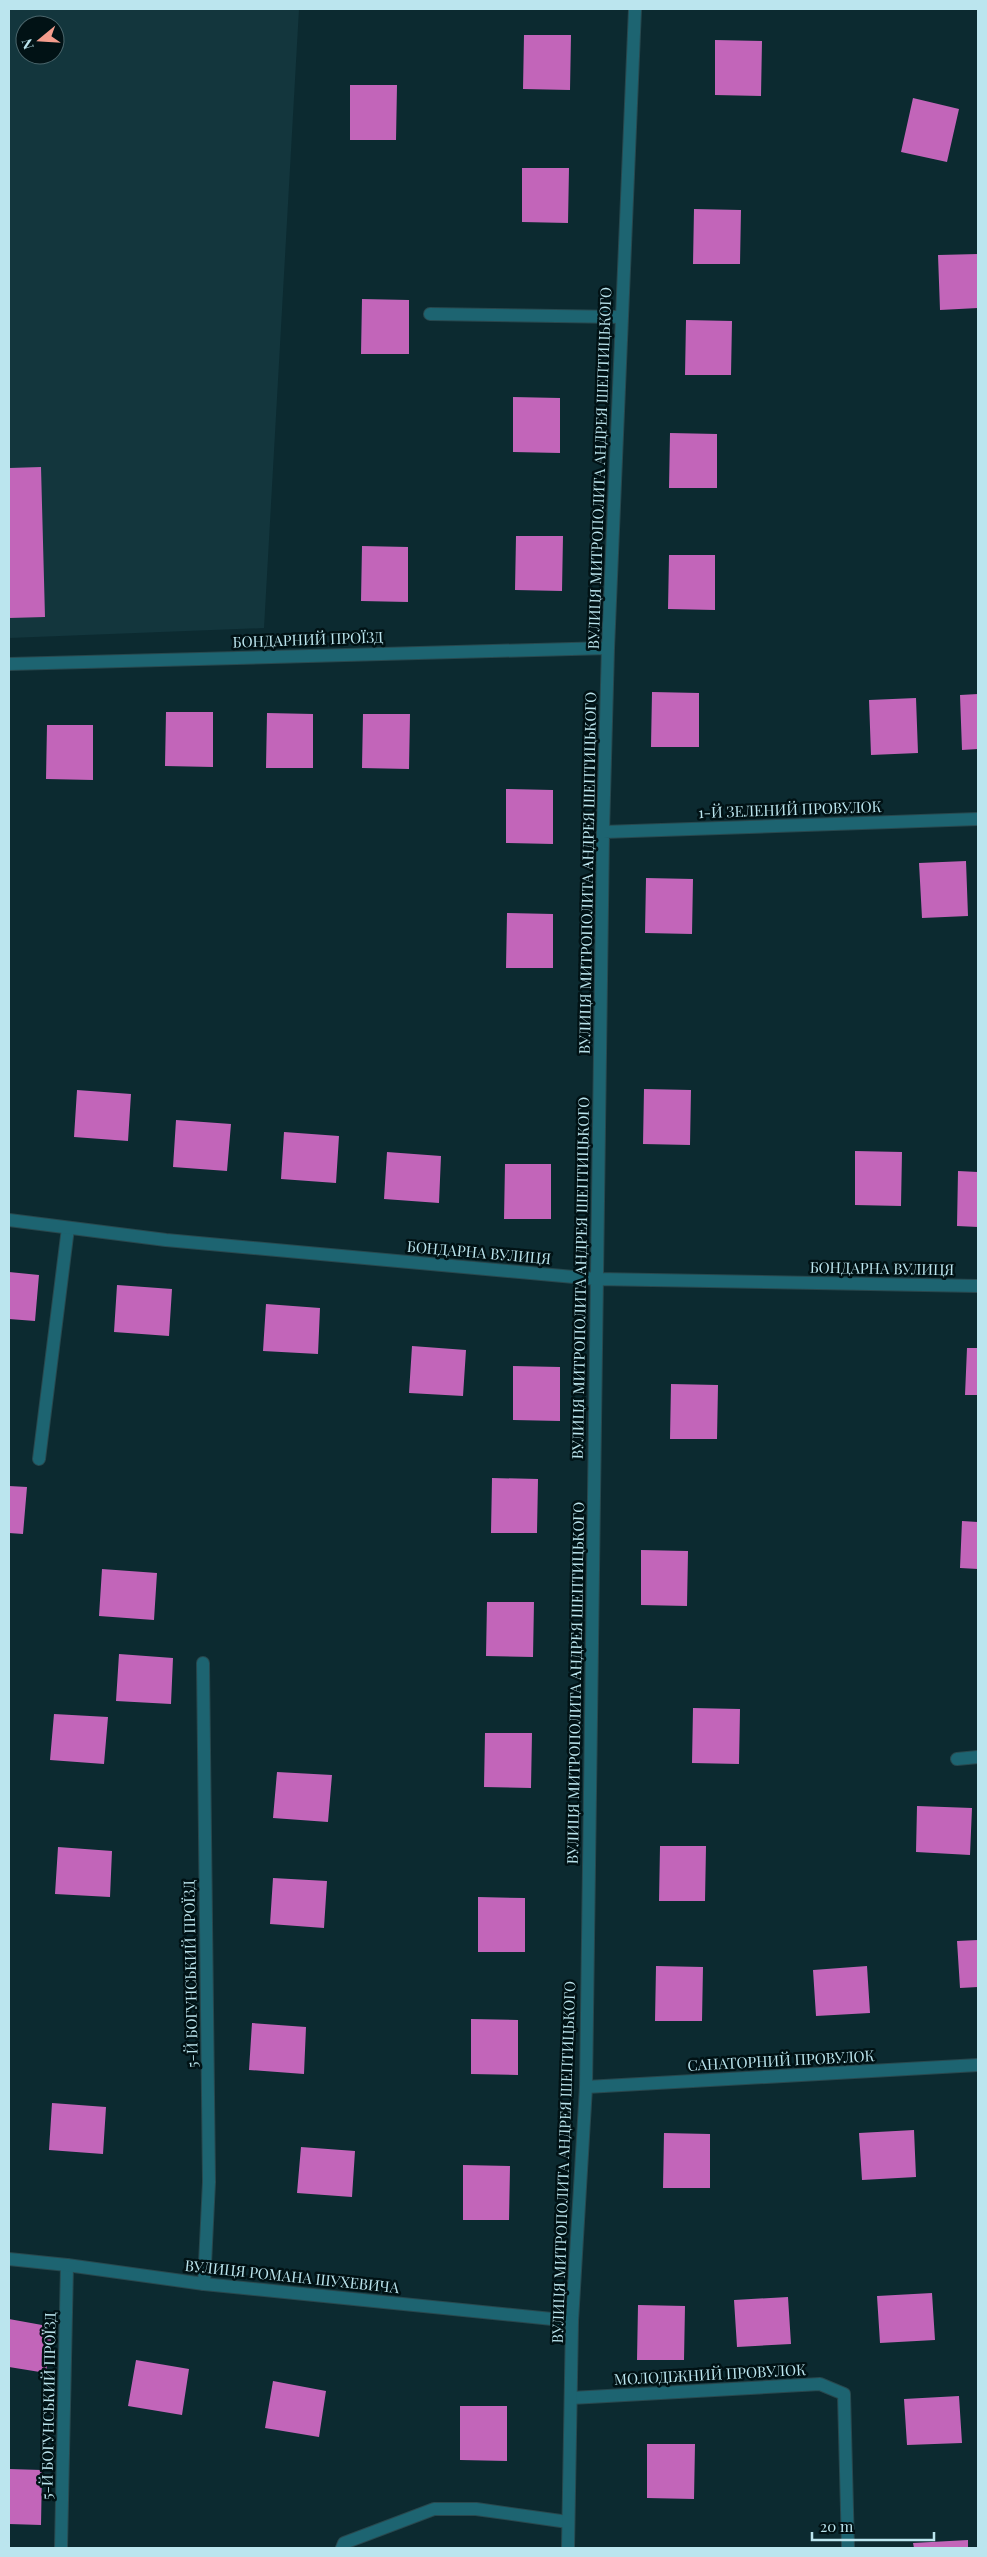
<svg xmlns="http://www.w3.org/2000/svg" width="987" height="2557" viewBox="0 0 987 2557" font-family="'Playfair Display',serif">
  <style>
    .built { fill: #13363d; fill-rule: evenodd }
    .building { fill: #c265b9 }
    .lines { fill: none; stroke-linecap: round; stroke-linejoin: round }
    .service-casing { stroke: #28484e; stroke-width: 14 }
    .minor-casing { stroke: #28484e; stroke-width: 14 }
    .tertiary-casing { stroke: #28484e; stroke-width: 14 }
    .service { stroke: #1d6471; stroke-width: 12 }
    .minor { stroke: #1d6471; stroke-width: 12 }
    .tertiary { stroke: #1d6471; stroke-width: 12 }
    .labels { text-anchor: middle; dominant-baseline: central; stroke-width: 5; stroke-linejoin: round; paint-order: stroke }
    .street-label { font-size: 15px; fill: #bbe5ee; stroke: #011215 }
  </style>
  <rect width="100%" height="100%" fill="#0c2a30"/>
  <path class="built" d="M9,9H299L264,628L9,638ZM25,25H55V55H25Z"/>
  <path class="building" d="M524,35H571L570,90L523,89Z
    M715,40L762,41L761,96L715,95Z
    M350,85H397L396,140H350Z
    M913,98L959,109L947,162L901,152Z
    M522,168H569L568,223L522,222Z
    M694,209L741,210L740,264H693Z
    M978,254V308L940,310L938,255Z
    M362,299L409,300V354H361Z
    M686,320L732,321L731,375H685Z
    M513,397L560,398V453L513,452Z
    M670,433L717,434V488H669Z
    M41,467L45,617L9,618V468Z
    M516,536H563L562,591L515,590Z
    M362,546L408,547V602L361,601Z
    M669,555H715V610L668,609Z
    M652,692L699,693V747H651Z
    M978,694V749L962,750L960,695Z
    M916,698L918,753L871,755L869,700Z
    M166,712H213V767L165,766Z
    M267,713L313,714V768H266Z
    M363,714H410L409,769L362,768Z
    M47,725H93V780L46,779Z
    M506,789L553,790V844L506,843Z
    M966,861L968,916L922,918L919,863Z
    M646,878L693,879L692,934L645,933Z
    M507,913L553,914V968H506Z
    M644,1089L691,1090L690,1145L643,1144Z
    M77,1090L131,1094L128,1141L74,1137Z
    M176,1120L231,1124L227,1171L173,1167Z
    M284,1132L339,1136L336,1183L281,1179Z
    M855,1151L902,1152L901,1206L855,1205Z
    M387,1152L441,1156L439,1203L384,1199Z
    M505,1164H551V1219H504Z
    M958,1171L978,1172V1227L957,1226Z
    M9,1272L39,1275L35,1321L9,1319Z
    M117,1285L172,1289L169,1336L114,1332Z
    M266,1304L320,1308L318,1354L263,1351Z
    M412,1346L466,1350L463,1396L409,1393Z
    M967,1348H978V1395H965Z
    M513,1366L560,1367V1421L513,1420Z
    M671,1384L718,1385L717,1439H670Z
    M492,1478L538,1479L537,1533H491Z
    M9,1486L27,1487L23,1534L9,1533Z
    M962,1521L978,1522V1569L960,1568Z
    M641,1550L688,1551L687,1606L641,1605Z
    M102,1569L157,1573L154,1620L99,1616Z
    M487,1602H534L533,1657L486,1656Z
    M119,1654L173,1658L171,1704L116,1701Z
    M693,1708L740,1709L739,1764L692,1763Z
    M54,1714L108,1717L104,1764L50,1760Z
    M485,1733H532L531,1788L484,1787Z
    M277,1772L332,1775L328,1822L273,1818Z
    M917,1806L972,1808L970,1855L916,1852Z
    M660,1846H706L705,1901H659Z
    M58,1847L112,1851L110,1897L55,1894Z
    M273,1878L327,1881L324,1928L270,1924Z
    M478,1897L525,1898V1952H478Z
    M978,1940V1987L960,1988L957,1941Z
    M656,1966L703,1967L702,2021H655Z
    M867,1966L870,2013L816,2016L813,1970Z
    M471,2019L518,2020V2075L471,2074Z
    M252,2023L306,2027L304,2074L249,2070Z
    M52,2103L106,2107L103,2154L49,2150Z
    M914,2130L916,2177L862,2180L859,2133Z
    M664,2133L710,2134V2188H663Z
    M301,2147L355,2151L352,2197L297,2193Z
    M463,2165L510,2166L509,2220H463Z
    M932,2293L935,2340L880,2343L877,2296Z
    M788,2297L791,2344L737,2347L734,2300Z
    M638,2305L685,2306L684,2360H637Z
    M9,2319L53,2327L46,2373L9,2367Z
    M136,2360L189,2369L182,2415L128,2406Z
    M273,2381L326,2391L319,2437L265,2428Z
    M959,2396L962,2443L907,2445L904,2399Z
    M460,2406H507V2461L460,2460Z
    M647,2444H695L694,2499L647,2498Z
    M9,2469L42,2470L41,2525L9,2524Z
    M968,2540V2548H914L913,2543Z"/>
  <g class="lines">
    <defs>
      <path id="service" d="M430,314L621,317
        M39,1459L68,1228
        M957,1759L978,1757
        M342,2548L344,2543L434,2509H476L568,2522"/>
      <path id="minor" d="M9,664L608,648
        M603,832L978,819
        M9,1220L166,1240L596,1279L978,1286
        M203,1663L209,2182L204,2284
        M586,2087L978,2065
        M572,2321L586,2087L603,832L608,648L635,9
        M571,2398L820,2384L844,2394L848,2548
        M61,2548L67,2265"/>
      <path id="tertiary" d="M9,2259L67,2265L204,2284L572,2321L568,2548"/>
    </defs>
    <use href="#service" class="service-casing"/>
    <use href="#minor" class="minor-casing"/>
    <use href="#tertiary" class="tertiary-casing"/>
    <use href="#service" class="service"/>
    <use href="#minor" class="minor"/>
    <use href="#tertiary" class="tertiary"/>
  </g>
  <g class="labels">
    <g class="street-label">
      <text transform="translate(599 468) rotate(-88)">ВУЛИЦЯ МИТРОПОЛИТА АНДРЕЯ ШЕПТИЦЬКОГО</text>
      <text transform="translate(308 639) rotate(-2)">БОНДАРНИЙ ПРОЇЗД</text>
      <text transform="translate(790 809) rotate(-2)">1-Й ЗЕЛЕНИЙ ПРОВУЛОК</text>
      <text transform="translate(587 873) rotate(-89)">ВУЛИЦЯ МИТРОПОЛИТА АНДРЕЯ ШЕПТИЦЬКОГО</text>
      <text transform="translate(479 1252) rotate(5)">БОНДАРНА ВУЛИЦЯ</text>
      <text transform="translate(882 1268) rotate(1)">БОНДАРНА ВУЛИЦЯ</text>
      <text transform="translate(580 1278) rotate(-89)">ВУЛИЦЯ МИТРОПОЛИТА АНДРЕЯ ШЕПТИЦЬКОГО</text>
      <text transform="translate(575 1683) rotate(-89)">ВУЛИЦЯ МИТРОПОЛИТА АНДРЕЯ ШЕПТИЦЬКОГО</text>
      <text transform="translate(190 1974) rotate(-91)">5-Й БОГУНСЬКИЙ ПРОЇЗД</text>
      <text transform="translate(781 2060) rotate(-3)">САНАТОРНИЙ ПРОВУЛОК</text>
      <text transform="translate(563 2162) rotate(-88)">ВУЛИЦЯ МИТРОПОЛИТА АНДРЕЯ ШЕПТИЦЬКОГО</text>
      <text transform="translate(292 2276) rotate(6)">ВУЛИЦЯ РОМАНА ШУХЕВИЧА</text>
      <text transform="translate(710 2374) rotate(-3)">МОЛОДІЖНИЙ ПРОВУЛОК</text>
      <text transform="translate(48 2406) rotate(-89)">5-Й БОГУНСЬКИЙ ПРОЇЗД</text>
    </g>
  </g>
  <rect width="987" height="2557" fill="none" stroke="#bbe5ee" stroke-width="20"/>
  <g transform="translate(40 40) rotate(252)"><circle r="24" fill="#011215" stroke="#4b666c"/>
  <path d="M0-4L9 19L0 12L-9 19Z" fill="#f49d8d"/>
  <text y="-8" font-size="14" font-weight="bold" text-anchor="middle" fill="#bbe5ee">N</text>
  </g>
  <path d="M812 2532v8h122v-8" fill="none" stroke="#bbe5ee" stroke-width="2.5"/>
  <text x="820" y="2532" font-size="15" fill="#bbe5ee" stroke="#011215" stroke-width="4" paint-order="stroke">20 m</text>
</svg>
